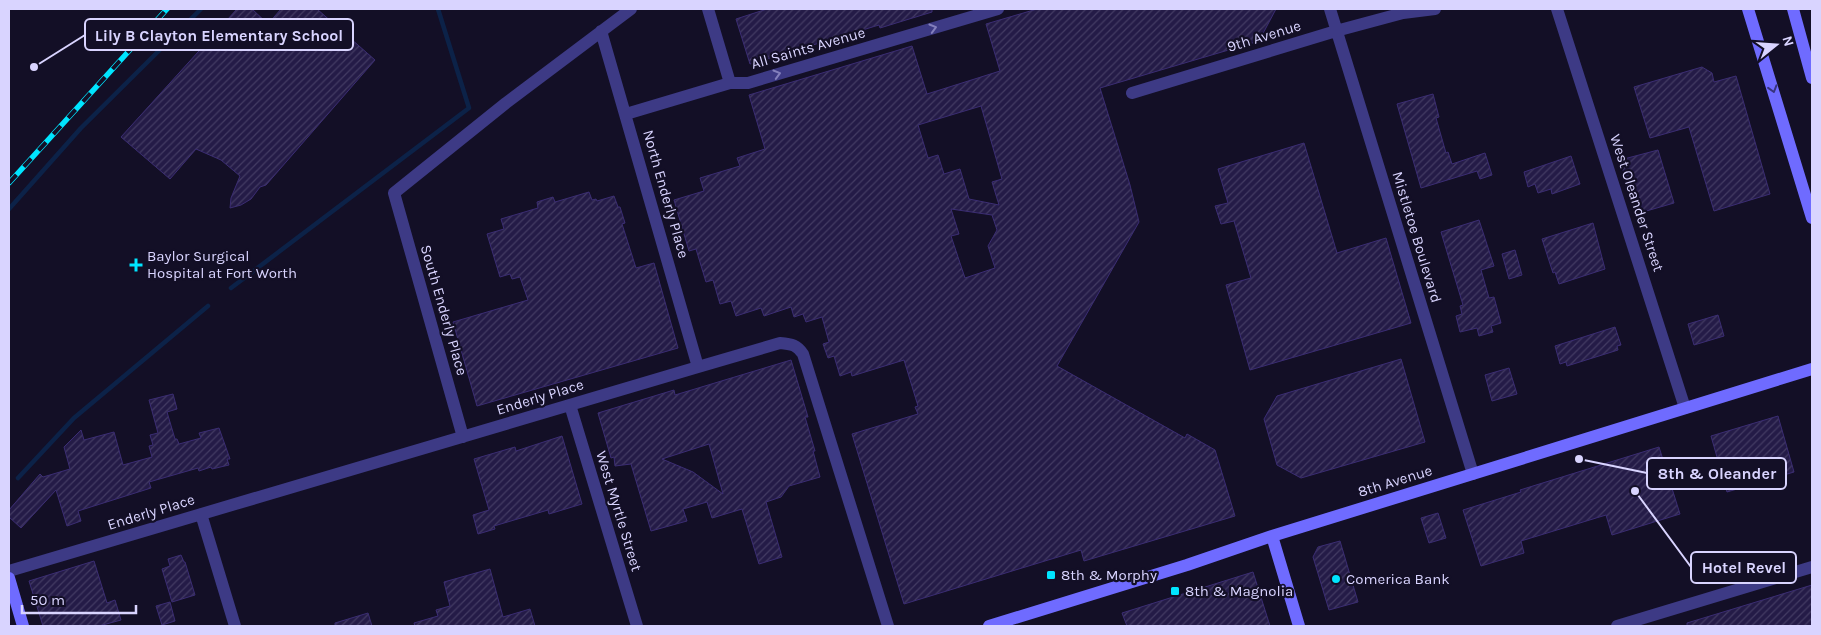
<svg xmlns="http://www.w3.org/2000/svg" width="1821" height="635" viewBox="0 0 1821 635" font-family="Karla,sans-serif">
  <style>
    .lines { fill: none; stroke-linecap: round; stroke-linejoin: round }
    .stream { stroke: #0c2248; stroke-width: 4.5 }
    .building { fill: url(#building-hatch); stroke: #3b2d73; fill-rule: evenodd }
    .street { stroke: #3d3a85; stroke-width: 12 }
    .secondary { stroke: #6f6bff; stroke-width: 12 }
    .rail-casing { stroke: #00e5ff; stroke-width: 5.5 }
    .rail { stroke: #130f26; stroke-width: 4; stroke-dasharray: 11; stroke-linecap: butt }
    .oneway { stroke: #837fbc }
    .oneway2 { stroke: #38347d }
    .poi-dot { fill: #00e5ff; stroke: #130f26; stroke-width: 2 }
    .labels { text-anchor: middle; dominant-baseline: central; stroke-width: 4.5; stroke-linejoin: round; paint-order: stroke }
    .street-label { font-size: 15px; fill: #d9d4ff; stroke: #130f26 }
    .poi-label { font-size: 15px; fill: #d9d4ff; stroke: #130f26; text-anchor: start }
    .leader { fill: none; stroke: #d9d4ff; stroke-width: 2 }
    .callout-dot { fill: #d9d4ff; stroke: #130f26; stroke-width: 2 }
    .callout { fill: #130f26; stroke: #d9d4ff; stroke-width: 2 }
    .callout-label { font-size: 16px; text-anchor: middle; font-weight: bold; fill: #d9d4ff }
  </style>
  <defs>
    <pattern id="building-hatch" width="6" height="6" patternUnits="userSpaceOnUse" patternTransform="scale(1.25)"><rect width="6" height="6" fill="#241b47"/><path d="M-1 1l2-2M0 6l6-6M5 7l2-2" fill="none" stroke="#433b63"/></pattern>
  </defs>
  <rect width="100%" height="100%" fill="#130f26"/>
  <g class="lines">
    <path class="stream" d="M9,209L81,128L201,9
      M231,288L469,108L438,9
      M18,478L74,418L208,306"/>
  </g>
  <path class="building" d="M237,9H252L268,24L281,9H317L375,60L266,185L260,187L251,199L241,205L230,208L231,198L240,176L221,160L196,149L170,179L121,137Z
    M767,9H932V12L880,28L879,25L750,64L736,19Z
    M1037,9H1276L1259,41L1100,88L1130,185L1139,222L1057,366L1185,438L1187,434L1215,450L1235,516L1084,561L1081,550L904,604L852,434L918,414L915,407L918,406L904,360L852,376L851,372L840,376L834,356L828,358L823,344L829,342L822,317L806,322L803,314L794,317L791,307L764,316L761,308L736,316L731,301L720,304L713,280L706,282L696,249L689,251L674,200L704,191L700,178L740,166L737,158L765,149L749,95L912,46L927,94L1000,71L986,24ZM981,106L1002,179L992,182L999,205L969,199L960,169L944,174L938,155L928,158L918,125ZM951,209L992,215L997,230L988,246L995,268L965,278L951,236L959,234Z
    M1702,67L1712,73L1714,82L1736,76L1770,194L1714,211L1689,127L1650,138L1634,87Z
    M1433,94L1439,117L1436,118L1446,153L1448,152L1452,164L1485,153L1492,175L1480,179L1477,171L1421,188L1397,104Z
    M1304,143L1337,253L1386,238L1411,323L1250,370L1226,285L1251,278L1234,221L1221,224L1215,206L1228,203L1218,169Z
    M1658,150L1674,203L1636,214L1620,160Z
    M1571,156L1580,184L1552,194L1551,189L1538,193L1535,184L1528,187L1524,172Z
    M589,192L592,200L596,199L597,201L614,196L618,207H620L625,223L622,224L636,268L654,263L678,348L477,406L453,322L528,300L520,277L512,279L510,274L500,277L487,234L504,229L501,219L538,208L537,202L553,197L555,202Z
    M1479,220L1494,266L1481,270L1489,298L1494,297L1501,323L1491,326L1493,332L1479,336L1477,328L1460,332L1456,316L1462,314L1460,306L1463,305L1441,232Z
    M1593,223L1605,269L1559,284L1555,272L1553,273L1542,239Z
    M1515,250L1522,275L1509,279L1502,254Z
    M1718,315L1724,336L1694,345L1688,324Z
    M1615,327L1621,345L1617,346L1618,350L1567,366L1566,362L1560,364L1555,346Z
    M1401,359L1425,442L1301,478L1277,465L1264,419L1277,396Z
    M791,360L808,417H805L815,451H813L820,477L789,486L781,497L766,502L782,557L759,564L742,509L712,518L707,502L683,509L687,521L651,531L631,464L615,466L614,457L611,458L598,413L674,390L675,395ZM709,444L723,494L693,472L662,459Z
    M1509,368L1517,394L1492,401L1485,375Z
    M173,394L177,409L167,412L175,439H177L179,444L201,438L199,433L219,428L230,459H227L229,465L212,469L211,467L199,471L198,468L149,482L151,488L78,511L81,521L67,526L56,490L21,528L9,517V510L40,474L43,477L70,469L64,447L81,430L84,440L114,432L123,465L152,457L149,446L153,445L150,435L158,433L149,400Z
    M1778,416L1794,472L1727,492L1711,436Z
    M562,436L582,504L549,514L548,510L494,526L495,529L478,534L473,515L489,510L474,459L515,447L516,451Z
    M1659,447L1680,514L1612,535L1606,515L1521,541L1524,553L1481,566L1463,510L1521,492L1520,490Z
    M1438,513L1446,538L1429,543L1421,518Z
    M1340,541L1358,602L1329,610L1313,557L1318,547Z
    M181,555L184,562H185L195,595L172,602L162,569L170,566L168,559Z
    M94,561L107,603L115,600L121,620L99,626H43L29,581Z
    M490,569L503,617L530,609L535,626H415L414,623L438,616L436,610L450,606L444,582Z
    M1253,572L1270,626H1127L1122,613Z
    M1812,585V626H1687V623Z
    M170,602L175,621L162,625L156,606Z
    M368,613L372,626H335V623Z"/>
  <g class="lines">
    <path class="street" d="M708,9L730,83
      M1330,9L1473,474
      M1557,9L1685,408
      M601,31L698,367
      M1132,93L1336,31L1403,13L1435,9
      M626,114L730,83H748L998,9
      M570,405L637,626
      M463,437L394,193L506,103L631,9
      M201,514L235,626
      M9,571L698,367L780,343C792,344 797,345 803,354L888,626
      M1617,626L1812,567"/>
    <path class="secondary" d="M1748,9L1812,218
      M1793,9L1812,78
      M1272,536L1299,626
      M9,578L23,626
      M989,626L1187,565L1272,536L1812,369"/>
    <defs>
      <path id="rail" d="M9,183L167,9"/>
    </defs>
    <use href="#rail" class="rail-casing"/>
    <use href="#rail" class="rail"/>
  </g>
  <defs><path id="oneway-chevron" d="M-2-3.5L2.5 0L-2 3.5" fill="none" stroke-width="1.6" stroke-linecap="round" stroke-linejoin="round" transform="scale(1.25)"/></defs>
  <g class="oneway">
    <use href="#oneway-chevron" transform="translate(933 28) rotate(-16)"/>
    <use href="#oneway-chevron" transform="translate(777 74) rotate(-16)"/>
  </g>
  <use class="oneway2" href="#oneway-chevron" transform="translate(1773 89) rotate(73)"/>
  <g class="poi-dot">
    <path d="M133.5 257.5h5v5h5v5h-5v5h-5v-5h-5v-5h5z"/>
    <rect x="1046" y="570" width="10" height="10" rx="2.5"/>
    <circle cx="1336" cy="579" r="5"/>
    <rect x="1170" y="586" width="10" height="10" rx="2.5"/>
  </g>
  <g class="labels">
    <g class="street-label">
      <text transform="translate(1264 36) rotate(-17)">9th Avenue</text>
      <text transform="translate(808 48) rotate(-16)">All Saints Avenue</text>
      <text transform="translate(666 194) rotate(74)">North Enderly Place</text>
      <text transform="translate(1637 203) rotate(72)">West Oleander Street</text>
      <text transform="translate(1417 237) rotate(73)">Mistletoe Boulevard</text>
      <text transform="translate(444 310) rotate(74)">South Enderly Place</text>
      <text transform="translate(540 397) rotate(-17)">Enderly Place</text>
      <text transform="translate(1395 481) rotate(-17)">8th Avenue</text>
      <text transform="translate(619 511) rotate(73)">West Myrtle Street</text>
      <text transform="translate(151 512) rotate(-17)">Enderly Place</text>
    </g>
    <g class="poi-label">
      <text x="147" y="256">Baylor Surgical<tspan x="147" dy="17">Hospital at Fort Worth</tspan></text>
      <text x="1061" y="575">8th &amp; Morphy</text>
      <text x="1346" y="579">Comerica Bank</text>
      <text x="1185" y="591">8th &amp; Magnolia</text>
    </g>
  </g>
  <path class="leader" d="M34 67L85 35M1579 459L1647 473M1635 491L1691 567"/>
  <g class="callout-dot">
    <circle cx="34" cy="67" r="5"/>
    <circle cx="1579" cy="459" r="5"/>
    <circle cx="1635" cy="491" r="5"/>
  </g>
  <g class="callout">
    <rect x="85" y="19" width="268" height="31" rx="5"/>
    <rect x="1647" y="458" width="139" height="31" rx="5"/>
    <rect x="1691" y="552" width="105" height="31" rx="5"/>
  </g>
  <g class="callout-label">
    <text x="219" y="41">Lily B Clayton Elementary School</text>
    <text x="1717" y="479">8th &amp; Oleander</text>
    <text x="1744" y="573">Hotel Revel</text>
  </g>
  <rect width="1821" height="635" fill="none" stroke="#d9d4ff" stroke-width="20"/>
  <g transform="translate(1776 45) rotate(73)" stroke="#130f26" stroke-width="4" paint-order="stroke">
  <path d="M0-4L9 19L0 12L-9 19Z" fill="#d9d4ff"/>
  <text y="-8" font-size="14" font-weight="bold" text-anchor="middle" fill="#d9d4ff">N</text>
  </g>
  <path d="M22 605v8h114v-8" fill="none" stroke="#d9d4ff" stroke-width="2.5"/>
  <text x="30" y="605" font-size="15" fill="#d9d4ff" stroke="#130f26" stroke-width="4" paint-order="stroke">50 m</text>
</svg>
